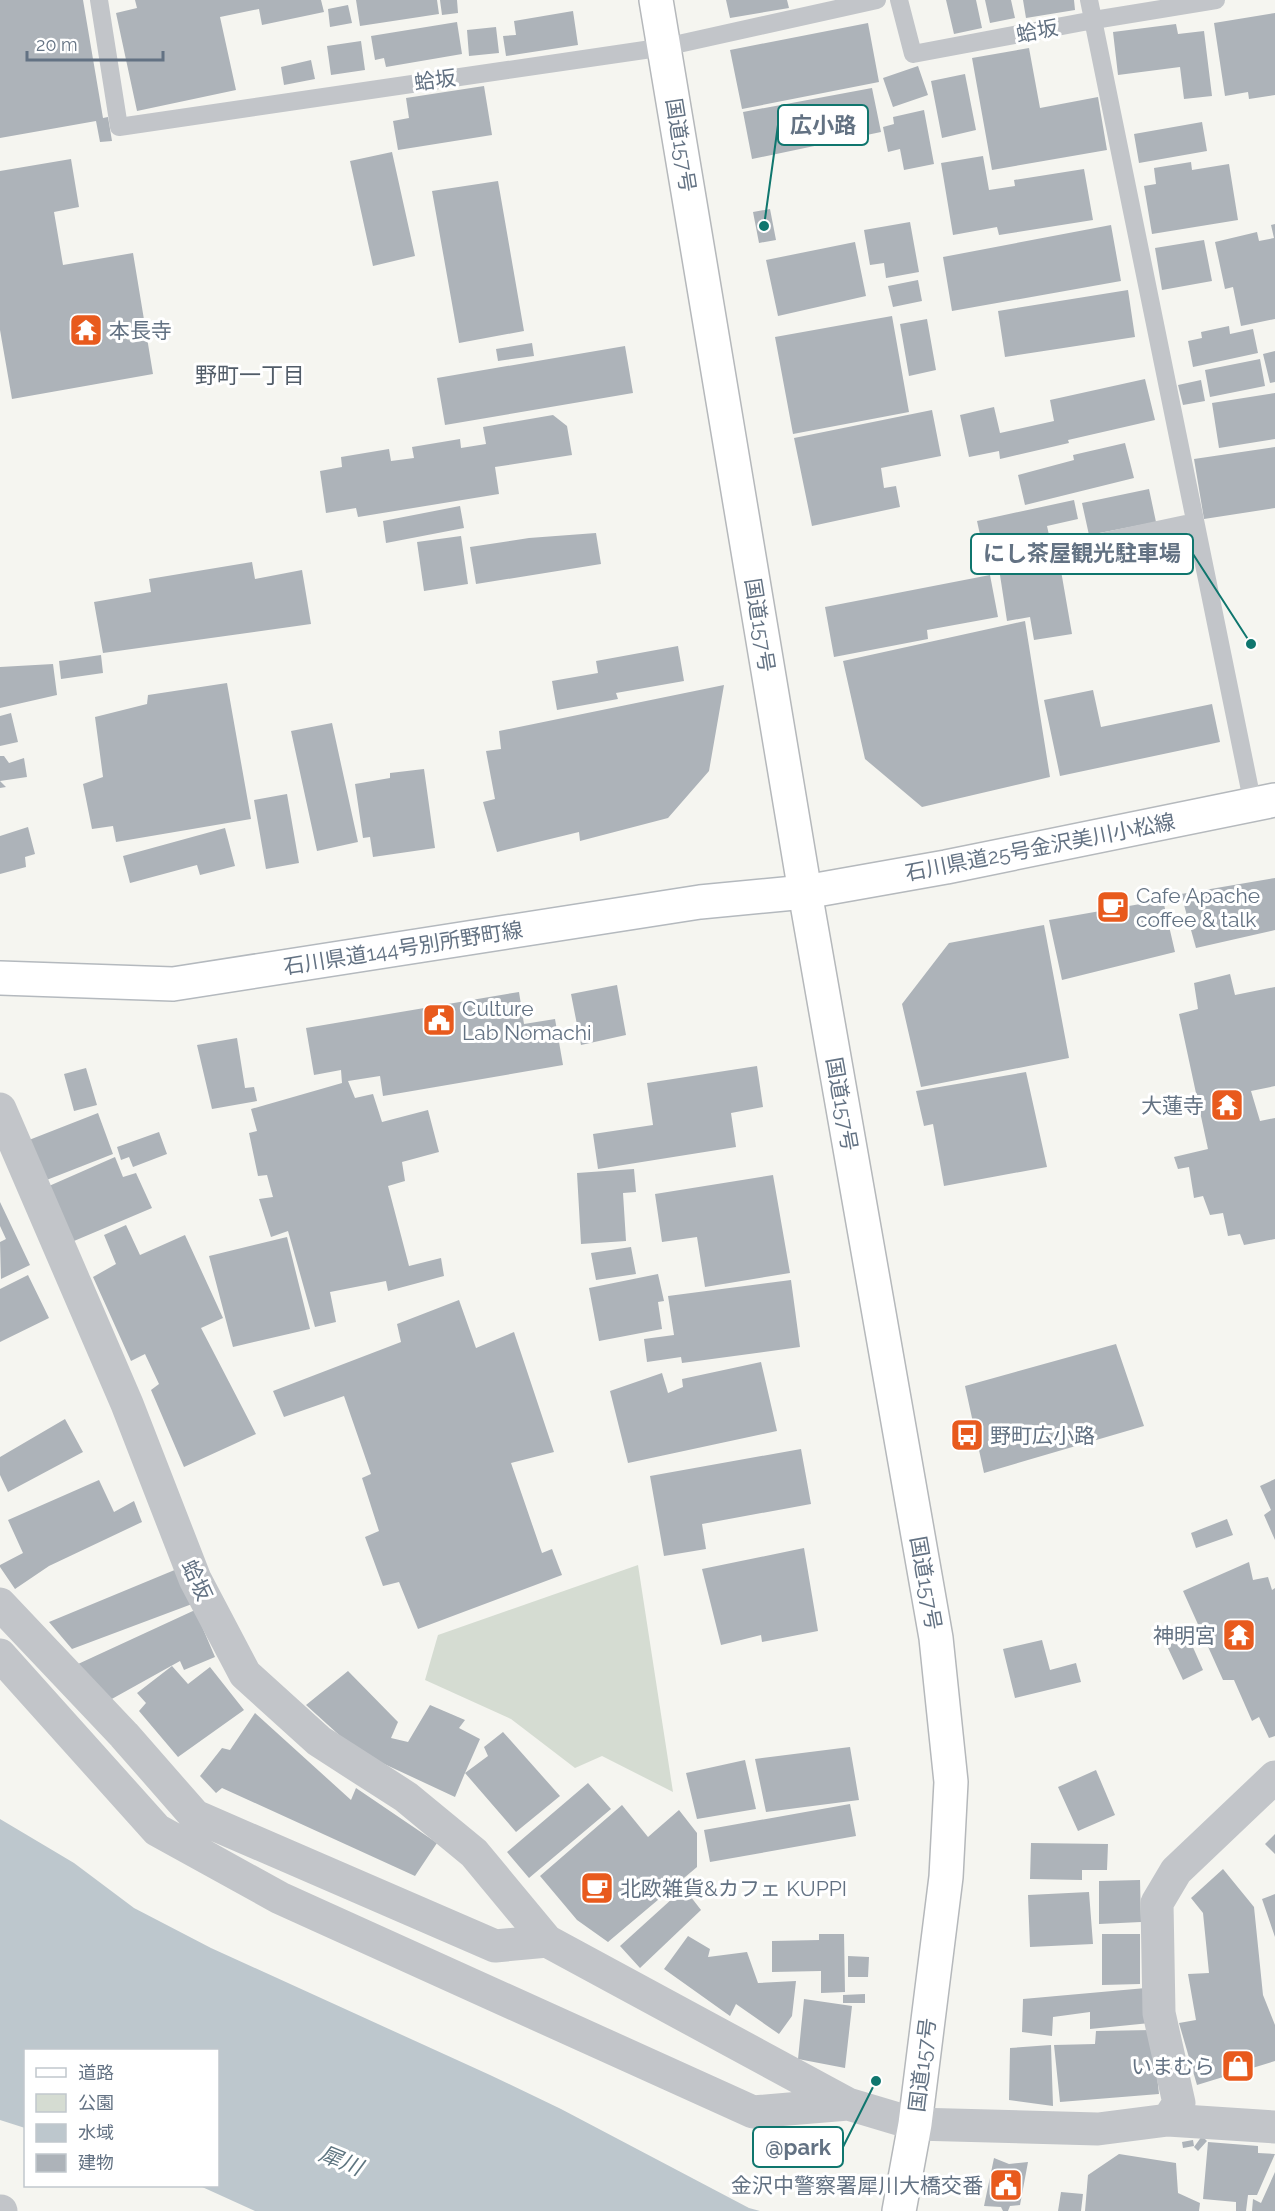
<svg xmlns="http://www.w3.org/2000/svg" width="1275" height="2211" viewBox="0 0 1275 2211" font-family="Raleway,'Noto Sans JP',sans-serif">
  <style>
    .green { fill: #d5dcd2 }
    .water { fill: #bdc7cd }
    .building { fill: #adb3b9 }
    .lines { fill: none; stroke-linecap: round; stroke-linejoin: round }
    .secondary-casing { stroke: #b4b9be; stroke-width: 36 }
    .primary-casing { stroke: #b5b9bd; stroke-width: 36 }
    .trunk-casing { stroke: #b5b8bb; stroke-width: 36 }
    .service { stroke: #c2c5c9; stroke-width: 18 }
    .minor { stroke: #c2c5c9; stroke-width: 33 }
    .secondary { stroke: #fff; stroke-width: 33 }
    .primary { stroke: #fff; stroke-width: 33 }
    .trunk { stroke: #fff; stroke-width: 33 }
    .labels { text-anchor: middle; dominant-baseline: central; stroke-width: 6; stroke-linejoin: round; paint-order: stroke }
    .street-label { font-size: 21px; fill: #637283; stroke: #fff }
    .poi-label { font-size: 21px; fill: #637283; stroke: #fff; text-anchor: start }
    .neighbourhood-label { font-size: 22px; fill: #515c68; stroke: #fff }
    .water-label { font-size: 22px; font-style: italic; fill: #5e7580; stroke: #fff }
    .leader { fill: none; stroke: #0f766e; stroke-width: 2 }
    .callout-dot { fill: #0f766e; stroke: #fff; stroke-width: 2 }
    .callout { fill: #fff; stroke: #0f766e; stroke-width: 2 }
    .callout-label { font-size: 22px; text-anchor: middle; font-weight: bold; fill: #637283 }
  </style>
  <rect width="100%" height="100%" fill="#f5f5f0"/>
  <path class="green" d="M638,1565L673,1792L602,1756L575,1768L511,1719L425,1680L438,1635Z"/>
  <path class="water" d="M0,1819L74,1863L134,1908L211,1948L490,2075L561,2109L749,2208L760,2211H255L200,2186H218V2050H26L25,2128L0,2120Z"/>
  <path class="building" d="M0,0H83L103,118L108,117L112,141L100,142L96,121L0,138Z
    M135,0H321L324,12L262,25L259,9L220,17L236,90L137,111L116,13L137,8Z
    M356,0H437L439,14L360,26Z
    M440,0H457L458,13L442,15Z
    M726,0H787L789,8L730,18Z
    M946,0H976L982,28L954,34Z
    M985,0H1011L1015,18L990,23Z
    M1023,0H1074L1075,10L1026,18Z
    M348,5L352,23L330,27L328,9Z
    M573,11L578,45L506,56L503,36L516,35L514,21Z
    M1275,13V95L1249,99L1248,92L1225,96L1214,23Z
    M457,22L462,54L386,67L384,58L375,60L371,36Z
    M868,23L879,82L742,109L730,50Z
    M1176,24L1178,34L1204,31L1212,96L1184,99L1180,67L1118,75L1113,32Z
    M496,27L499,53L469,56L467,30Z
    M361,41L365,70L331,75L327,46Z
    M1029,48L1040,108L1098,97L1107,150L992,170L972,58Z
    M311,60L315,79L284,85L281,67Z
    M918,66L928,95L893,107L883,78Z
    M965,74L976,130L942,138L931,81Z
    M484,86L492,135L398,150L393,121L409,118L406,98Z
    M872,88L881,132L752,159L743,112Z
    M924,110L934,164L904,170L900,149L888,152L883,127L894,124L893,117Z
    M1202,122L1207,151L1139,163L1134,134Z
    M392,152L415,256L373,266L350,161Z
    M983,156L989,190L1015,186L1014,180L1084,169L1093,220L999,235L997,227L953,235L941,163Z
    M71,159L79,207L54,212L63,265L133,253L153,374L12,399L0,330V171Z
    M1191,162L1192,170L1229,164L1238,220L1152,234L1144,186L1156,184L1154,168Z
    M498,181L524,331L459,343L432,191Z
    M770,209L776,240L759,243L753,212Z
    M910,222L919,272L886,278L884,263L870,265L864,230Z
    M1275,224V319L1241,326L1233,287L1225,289L1215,242L1257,232L1259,241L1274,238L1271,225Z
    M1111,225L1121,281L952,311L943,257Z
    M1204,240L1212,281L1162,290L1155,248Z
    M855,242L866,296L778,316L766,260Z
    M918,280L922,301L893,307L888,286Z
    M1128,290L1135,337L1005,357L998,311Z
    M892,316L909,412L793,434L775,337Z
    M927,319L936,370L909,376L900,324Z
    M1229,326L1230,334L1253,329L1258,353L1193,367L1188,341L1202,338L1201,332Z
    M532,343L534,356L498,361L496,349Z
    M625,346L633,393L445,425L437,378Z
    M1275,351V382L1270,383L1263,354Z
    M1260,359L1265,386L1210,397L1205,370Z
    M1145,379L1155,420L1068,440L1069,443L1000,459L999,451L969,457L960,415L994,407L1000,433L1054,421L1050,400Z
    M1201,380L1205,401L1183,405L1178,385Z
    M1275,393V439L1219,448L1212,403Z
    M932,410L941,456L881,468L884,488L896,486L900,507L812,526L794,438Z
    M553,415L567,426L572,455L495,467L499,494L358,517L356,508L326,513L320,471L342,467L341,457L389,449L391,461L414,458L412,447L460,439L461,448L486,444L483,427Z
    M1125,443L1134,478L1025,505L1018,475L1074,460L1073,455Z
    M1275,447V508L1204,519L1194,459Z
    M1149,489L1156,522L1089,535L1082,503Z
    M1074,500L1078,519L1047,526L1053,553L987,567L977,521Z
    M460,506L464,528L386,543L383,521Z
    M596,533L601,564L476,584L470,547L529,538Z
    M461,536L468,584L424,591L417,542Z
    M252,562L255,579L302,570L311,624L103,653L94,602L151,592L149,579Z
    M1060,565L1072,634L1034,640L1030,617L1007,621L1000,575Z
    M990,575L998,617L927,630L928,639L834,657L825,607Z
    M1025,621L1050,777L922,807L865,759L843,661Z
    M678,646L684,681L616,693L618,699L557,710L552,681L598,673L596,661Z
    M101,655L103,673L61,679L59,661Z
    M53,664L57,695L0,708V667Z
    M227,683L251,819L116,842L113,826L92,829L83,784L103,777L95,717L147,704L148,695Z
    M724,685L709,771L668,818L580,841L579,832L497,852L483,802L495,799L486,751L501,749L499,731Z
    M1093,690L1101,727L1212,704L1220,742L1060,776L1044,700Z
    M11,713L18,742L0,746V716Z
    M332,723L358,842L317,851L291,731Z
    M0,756H4L9,763L24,758L27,777L0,781L6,787L0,788Z
    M424,769L435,848L373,857L370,837L363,838L355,784L390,778V773Z
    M287,794L299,863L266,869L254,800Z
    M28,827L35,854L25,857L26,867L0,874V836Z
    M225,828L235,866L200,875L197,865L130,883L123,856Z
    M1275,878V930L1196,948L1181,894Z
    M1163,900L1175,952L1062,980L1049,920Z
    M1044,925L1069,1058L921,1087L902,1004L949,943Z
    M1230,974L1235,995L1275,987V1086L1251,1091L1260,1121L1275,1118V1239L1244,1245L1240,1234L1228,1236L1223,1213L1210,1215L1203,1196L1194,1198L1189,1167L1178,1169L1174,1157L1208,1149L1179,1014L1198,1009L1194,983Z
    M617,985L626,1035L581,1045L571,994Z
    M519,992L524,1024L555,1019L563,1065L383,1096L380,1076L348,1081L355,1098L373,1094L382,1122L428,1110L439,1152L402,1162L405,1181L388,1186L409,1266L441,1258L444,1276L388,1291L386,1281L330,1292L336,1322L315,1327L288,1231L271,1237L259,1199L273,1197L267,1175L258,1176L249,1133L257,1131L251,1109L342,1083L341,1070L314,1075L306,1028Z
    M237,1038L245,1088L254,1087L257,1101L212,1109L197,1045Z
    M757,1066L763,1107L731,1113L736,1147L598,1169L593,1134L653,1125L647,1083Z
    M86,1068L97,1105L74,1111L64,1074Z
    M1026,1072L1047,1167L944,1186L933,1124L924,1126L916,1091Z
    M98,1113L113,1154L44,1181L29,1140Z
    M159,1132L167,1154L133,1167L129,1157L121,1160L117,1147Z
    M115,1157L123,1177L136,1173L152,1208L74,1241L49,1186Z
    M634,1169L636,1192L623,1193L626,1241L581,1244L577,1173Z
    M773,1175L790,1273L705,1287L697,1237L662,1242L655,1194Z
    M0,1202L30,1265L1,1279L0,1242L6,1239L0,1226Z
    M126,1225L140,1255L185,1235L223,1318L201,1328L256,1434L184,1467L151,1390L159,1384L145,1354L131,1361L93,1277L116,1264L104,1235Z
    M287,1237L310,1329L233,1347L209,1256Z
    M631,1247L636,1274L596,1280L591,1253Z
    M658,1274L664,1301L658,1302L662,1329L599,1341L589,1288Z
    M28,1275L49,1318L0,1342V1289Z
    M791,1280L800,1347L682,1363L681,1357L647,1362L644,1339L674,1335L668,1296Z
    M459,1300L476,1348L514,1332L554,1452L511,1463L542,1553L552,1549L562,1575L418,1629L399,1582L383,1586L365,1537L379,1531L362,1478L371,1474L344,1396L284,1417L273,1391L401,1342L397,1324Z
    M1116,1344L1144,1426L984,1473L965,1386Z
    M761,1362L777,1431L628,1463L610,1391L662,1373L668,1393L683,1387L682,1379Z
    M65,1419L83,1452L8,1492L0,1475V1457Z
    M801,1449L811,1504L702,1524L706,1549L664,1556L650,1476Z
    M1275,1479V1540L1264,1515L1271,1510L1260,1486Z
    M99,1480L114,1512L134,1501L142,1522L49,1566L15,1589L0,1567V1565L23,1553L8,1520Z
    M1227,1519L1233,1535L1196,1548L1191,1533Z
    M804,1548L818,1631L762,1642L761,1635L721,1645L702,1569Z
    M1249,1562L1253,1580L1268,1577L1272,1590L1275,1588V1736L1269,1738L1259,1717L1252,1721L1234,1680H1223L1183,1591Z
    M177,1569L192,1604L72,1649L49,1622Z
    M195,1610L215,1657L184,1670L180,1661L110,1700L78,1664Z
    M1188,1636L1203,1670L1183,1680L1167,1646Z
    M1042,1640L1050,1670L1076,1663L1081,1682L1015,1698L1003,1649Z
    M172,1666L188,1684L210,1667L244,1710L178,1757L139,1711L146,1703L137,1693Z
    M348,1671L398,1722L391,1738L408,1742L430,1705L465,1720L459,1728L480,1739L465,1773L488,1756L484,1747L503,1732L560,1796L516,1832L465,1773L455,1797L380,1762L348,1743L306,1705Z
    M255,1713L351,1800L356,1788L437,1843L415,1876L222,1788L216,1793L200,1776L222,1748L230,1750Z
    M850,1747L859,1800L766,1812L755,1759Z
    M745,1760L756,1809L697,1819L686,1773Z
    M1096,1770L1115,1815L1078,1831L1058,1787Z
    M588,1783L611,1809L529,1878L507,1852Z
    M850,1804L856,1836L710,1862L704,1830Z
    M622,1805L648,1837L679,1810L697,1833V1867L608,1942L577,1920L540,1876Z
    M1275,1834V1854L1265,1844Z
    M1031,1843L1108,1844L1107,1870H1082V1880L1030,1879Z
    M1223,1869L1254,1907L1263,1995L1275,2025V2061L1197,2085L1179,2023L1196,2020L1188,1974L1209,1973L1203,1913L1191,1898Z
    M1140,1880L1141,1922L1099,1924V1881Z
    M684,1888L701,1910L640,1968L620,1946Z
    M1089,1892L1093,1944L1030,1947L1028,1895Z
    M1275,1894V1937L1262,1899Z
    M819,1934H844L845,1992L821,1993V1971L772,1972V1941L819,1940Z
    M1102,1934H1140V1984L1102,1985Z
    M688,1936L710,1949L708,1957L747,1952L758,1983L796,1981L792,2016L779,2034L736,2004L730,2016L664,1969Z
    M848,1956L869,1957L868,1977H848Z
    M1146,1988L1150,2023L1090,2029V2012L1053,2017L1052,2036L1022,2032L1023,1999Z
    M865,1994V2003H843V1995Z
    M804,1999L852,2006L845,2068L798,2059Z
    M1152,2030L1159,2094L1060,2102L1054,2045L1095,2044L1096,2031Z
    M1051,2045L1053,2106L1009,2100L1010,2048Z
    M1202,2136L1207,2141L1198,2151L1194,2147Z
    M1193,2140L1194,2146L1183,2148L1182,2142Z
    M1208,2142L1258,2146V2153L1275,2154L1257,2195H1248L1246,2211H1236V2202L1203,2199Z
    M1119,2154L1176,2163L1178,2193L1200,2203L1199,2211H1085L1088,2175Z
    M994,2158L1009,2164L1028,2162L1020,2205L1010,2206L1008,2211H1003L1001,2207L984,2206Z
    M1275,2172V2211H1252L1253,2199L1261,2203Z
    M1061,2192L1083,2194L1081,2211H1058Z"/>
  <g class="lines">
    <defs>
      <path id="secondary" d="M0,978L173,984L700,902L805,892"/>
      <path id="primary" d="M805,892L946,867L1275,800"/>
      <path id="trunk" d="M656,0L805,892L936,1638L951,1782L946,1877L915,2124L899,2211"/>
    </defs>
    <use href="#secondary" class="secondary-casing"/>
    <use href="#primary" class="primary-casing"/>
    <use href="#trunk" class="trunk-casing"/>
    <path class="service" d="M99,0L119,127L665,47L877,0
      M899,0L913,54L1094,20L1216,0
      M1089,0L1253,805
      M1063,550L1195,522"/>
    <path class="minor" d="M0,1109L127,1404L195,1579L245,1674L319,1741L406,1797L474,1853L547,1941
      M0,1604L124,1735L195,1816L495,1946L547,1941L848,2104L915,2124L1098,2129L1168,2120L1275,2127
      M0,1655L157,1830L280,1898L753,2112L848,2104
      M1168,2120L1179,2103L1159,2013L1157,1903L1176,1871L1275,1777
      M0,2211H1"/>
    <use href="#secondary" class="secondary"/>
    <use href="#primary" class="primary"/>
    <use href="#trunk" class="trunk"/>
  </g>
  <defs>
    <symbol id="temple-square" viewBox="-11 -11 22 22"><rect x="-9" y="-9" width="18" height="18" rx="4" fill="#e85a1d" stroke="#fff"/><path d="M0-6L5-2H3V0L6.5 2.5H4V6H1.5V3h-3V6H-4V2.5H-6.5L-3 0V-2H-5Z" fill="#fff"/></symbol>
    <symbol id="cafe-square" viewBox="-11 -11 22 22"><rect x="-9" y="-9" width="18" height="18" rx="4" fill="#e85a1d" stroke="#fff"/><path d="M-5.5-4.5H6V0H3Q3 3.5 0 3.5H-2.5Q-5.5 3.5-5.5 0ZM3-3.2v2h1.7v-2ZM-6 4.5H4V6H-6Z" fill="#fff"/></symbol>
    <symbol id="civic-square" viewBox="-11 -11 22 22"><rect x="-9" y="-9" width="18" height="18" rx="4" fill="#e85a1d" stroke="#fff"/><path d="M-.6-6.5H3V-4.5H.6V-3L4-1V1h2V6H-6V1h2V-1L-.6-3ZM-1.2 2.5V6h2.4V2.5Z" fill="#fff"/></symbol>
    <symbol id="bus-square" viewBox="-11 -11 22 22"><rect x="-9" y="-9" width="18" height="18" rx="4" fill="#e85a1d" stroke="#fff"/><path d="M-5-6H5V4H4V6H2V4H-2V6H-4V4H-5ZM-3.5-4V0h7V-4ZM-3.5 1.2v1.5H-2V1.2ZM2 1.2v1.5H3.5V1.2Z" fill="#fff"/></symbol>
    <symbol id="shop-square" viewBox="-11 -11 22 22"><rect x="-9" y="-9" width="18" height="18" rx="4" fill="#e85a1d" stroke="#fff"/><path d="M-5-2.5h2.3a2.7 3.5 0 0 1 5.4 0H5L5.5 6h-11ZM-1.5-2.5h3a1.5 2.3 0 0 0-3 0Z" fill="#fff"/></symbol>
  </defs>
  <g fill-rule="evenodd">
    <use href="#temple-square" x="67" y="311" width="38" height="38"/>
    <use href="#cafe-square" x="1094" y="888" width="38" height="38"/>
    <use href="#civic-square" x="420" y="1001" width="38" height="38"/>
    <use href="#temple-square" x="1208" y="1086" width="38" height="38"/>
    <use href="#bus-square" x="948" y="1416" width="38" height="38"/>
    <use href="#temple-square" x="1220" y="1616" width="38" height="38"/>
    <use href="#cafe-square" x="578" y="1869" width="38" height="38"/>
    <use href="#shop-square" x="1219" y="2047" width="38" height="38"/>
    <use href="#civic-square" x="987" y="2166" width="38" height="38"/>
  </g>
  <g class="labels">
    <g class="street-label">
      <text transform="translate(1037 31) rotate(-11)">蛤坂</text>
      <text transform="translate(435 80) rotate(-8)">蛤坂</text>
      <text transform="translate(681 145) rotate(81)">国道157号</text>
      <text transform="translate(760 625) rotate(81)">国道157号</text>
      <text transform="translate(1040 847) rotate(-11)">石川県道25号金沢美川小松線</text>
      <text transform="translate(403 948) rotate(-9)">石川県道144号別所野町線</text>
      <text transform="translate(842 1104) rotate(80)">国道157号</text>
      <text transform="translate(197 1580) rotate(65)">蛤坂</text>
      <text transform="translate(926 1583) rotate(80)">国道157号</text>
      <text transform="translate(922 2065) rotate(-83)">国道157号</text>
    </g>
    <g class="poi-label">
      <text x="109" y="330">本長寺</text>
      <text x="1136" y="895">Cafe Apache<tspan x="1136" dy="24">coffee &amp; talk</tspan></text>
      <text x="462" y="1008">Culture<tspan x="462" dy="24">Lab Nomachi</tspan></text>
      <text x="1204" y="1105" text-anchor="end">大蓮寺</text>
      <text x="990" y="1435">野町広小路</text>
      <text x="1216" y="1635" text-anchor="end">神明宮</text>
      <text x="620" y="1888">北欧雑貨&amp;カフェ KUPPI</text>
      <text x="1215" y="2066" text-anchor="end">いまむら</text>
      <text x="983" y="2185" text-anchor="end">金沢中警察署犀川大橋交番</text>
    </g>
    <g class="neighbourhood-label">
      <text x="250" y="375">野町一丁目</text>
    </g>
    <g class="water-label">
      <text transform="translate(341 2160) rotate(22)">犀川</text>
    </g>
  </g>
  <path class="leader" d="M764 226L778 125M1251 644L1193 554M876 2081L843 2147"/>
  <g class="callout-dot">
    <circle cx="764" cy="226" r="6"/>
    <circle cx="1251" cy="644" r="6"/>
    <circle cx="876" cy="2081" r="6"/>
  </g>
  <g class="callout">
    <rect x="778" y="105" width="90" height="40" rx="6"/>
    <rect x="971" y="534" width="222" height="40" rx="6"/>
    <rect x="753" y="2127" width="90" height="40" rx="6"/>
  </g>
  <g class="callout-label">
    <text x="823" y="133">広小路</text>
    <text x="1082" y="561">にし茶屋観光駐車場</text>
    <text x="798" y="2155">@park</text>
  </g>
  <rect x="24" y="2049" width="195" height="138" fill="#ffffff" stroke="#c1c7cd" stroke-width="1.5"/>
  <rect x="36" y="2068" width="30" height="9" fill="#ffffff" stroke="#c1c7cd" stroke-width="1.5"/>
  <text x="78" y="2079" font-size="18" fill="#637283">道路</text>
  <rect x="36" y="2094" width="30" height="18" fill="#d5dcd2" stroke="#c1c7cd" stroke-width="1.5"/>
  <text x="78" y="2109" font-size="18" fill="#637283">公園</text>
  <rect x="36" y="2124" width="30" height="18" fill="#bdc7cd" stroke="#c1c7cd" stroke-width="1.5"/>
  <text x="78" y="2139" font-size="18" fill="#637283">水域</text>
  <rect x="36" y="2154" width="30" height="18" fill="#adb3b9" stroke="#c1c7cd" stroke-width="1.5"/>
  <text x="78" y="2169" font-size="18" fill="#637283">建物</text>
  <path d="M27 51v9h136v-9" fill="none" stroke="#637283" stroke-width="3"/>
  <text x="36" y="51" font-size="18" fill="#637283" stroke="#ffffff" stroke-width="4.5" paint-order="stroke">20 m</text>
</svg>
